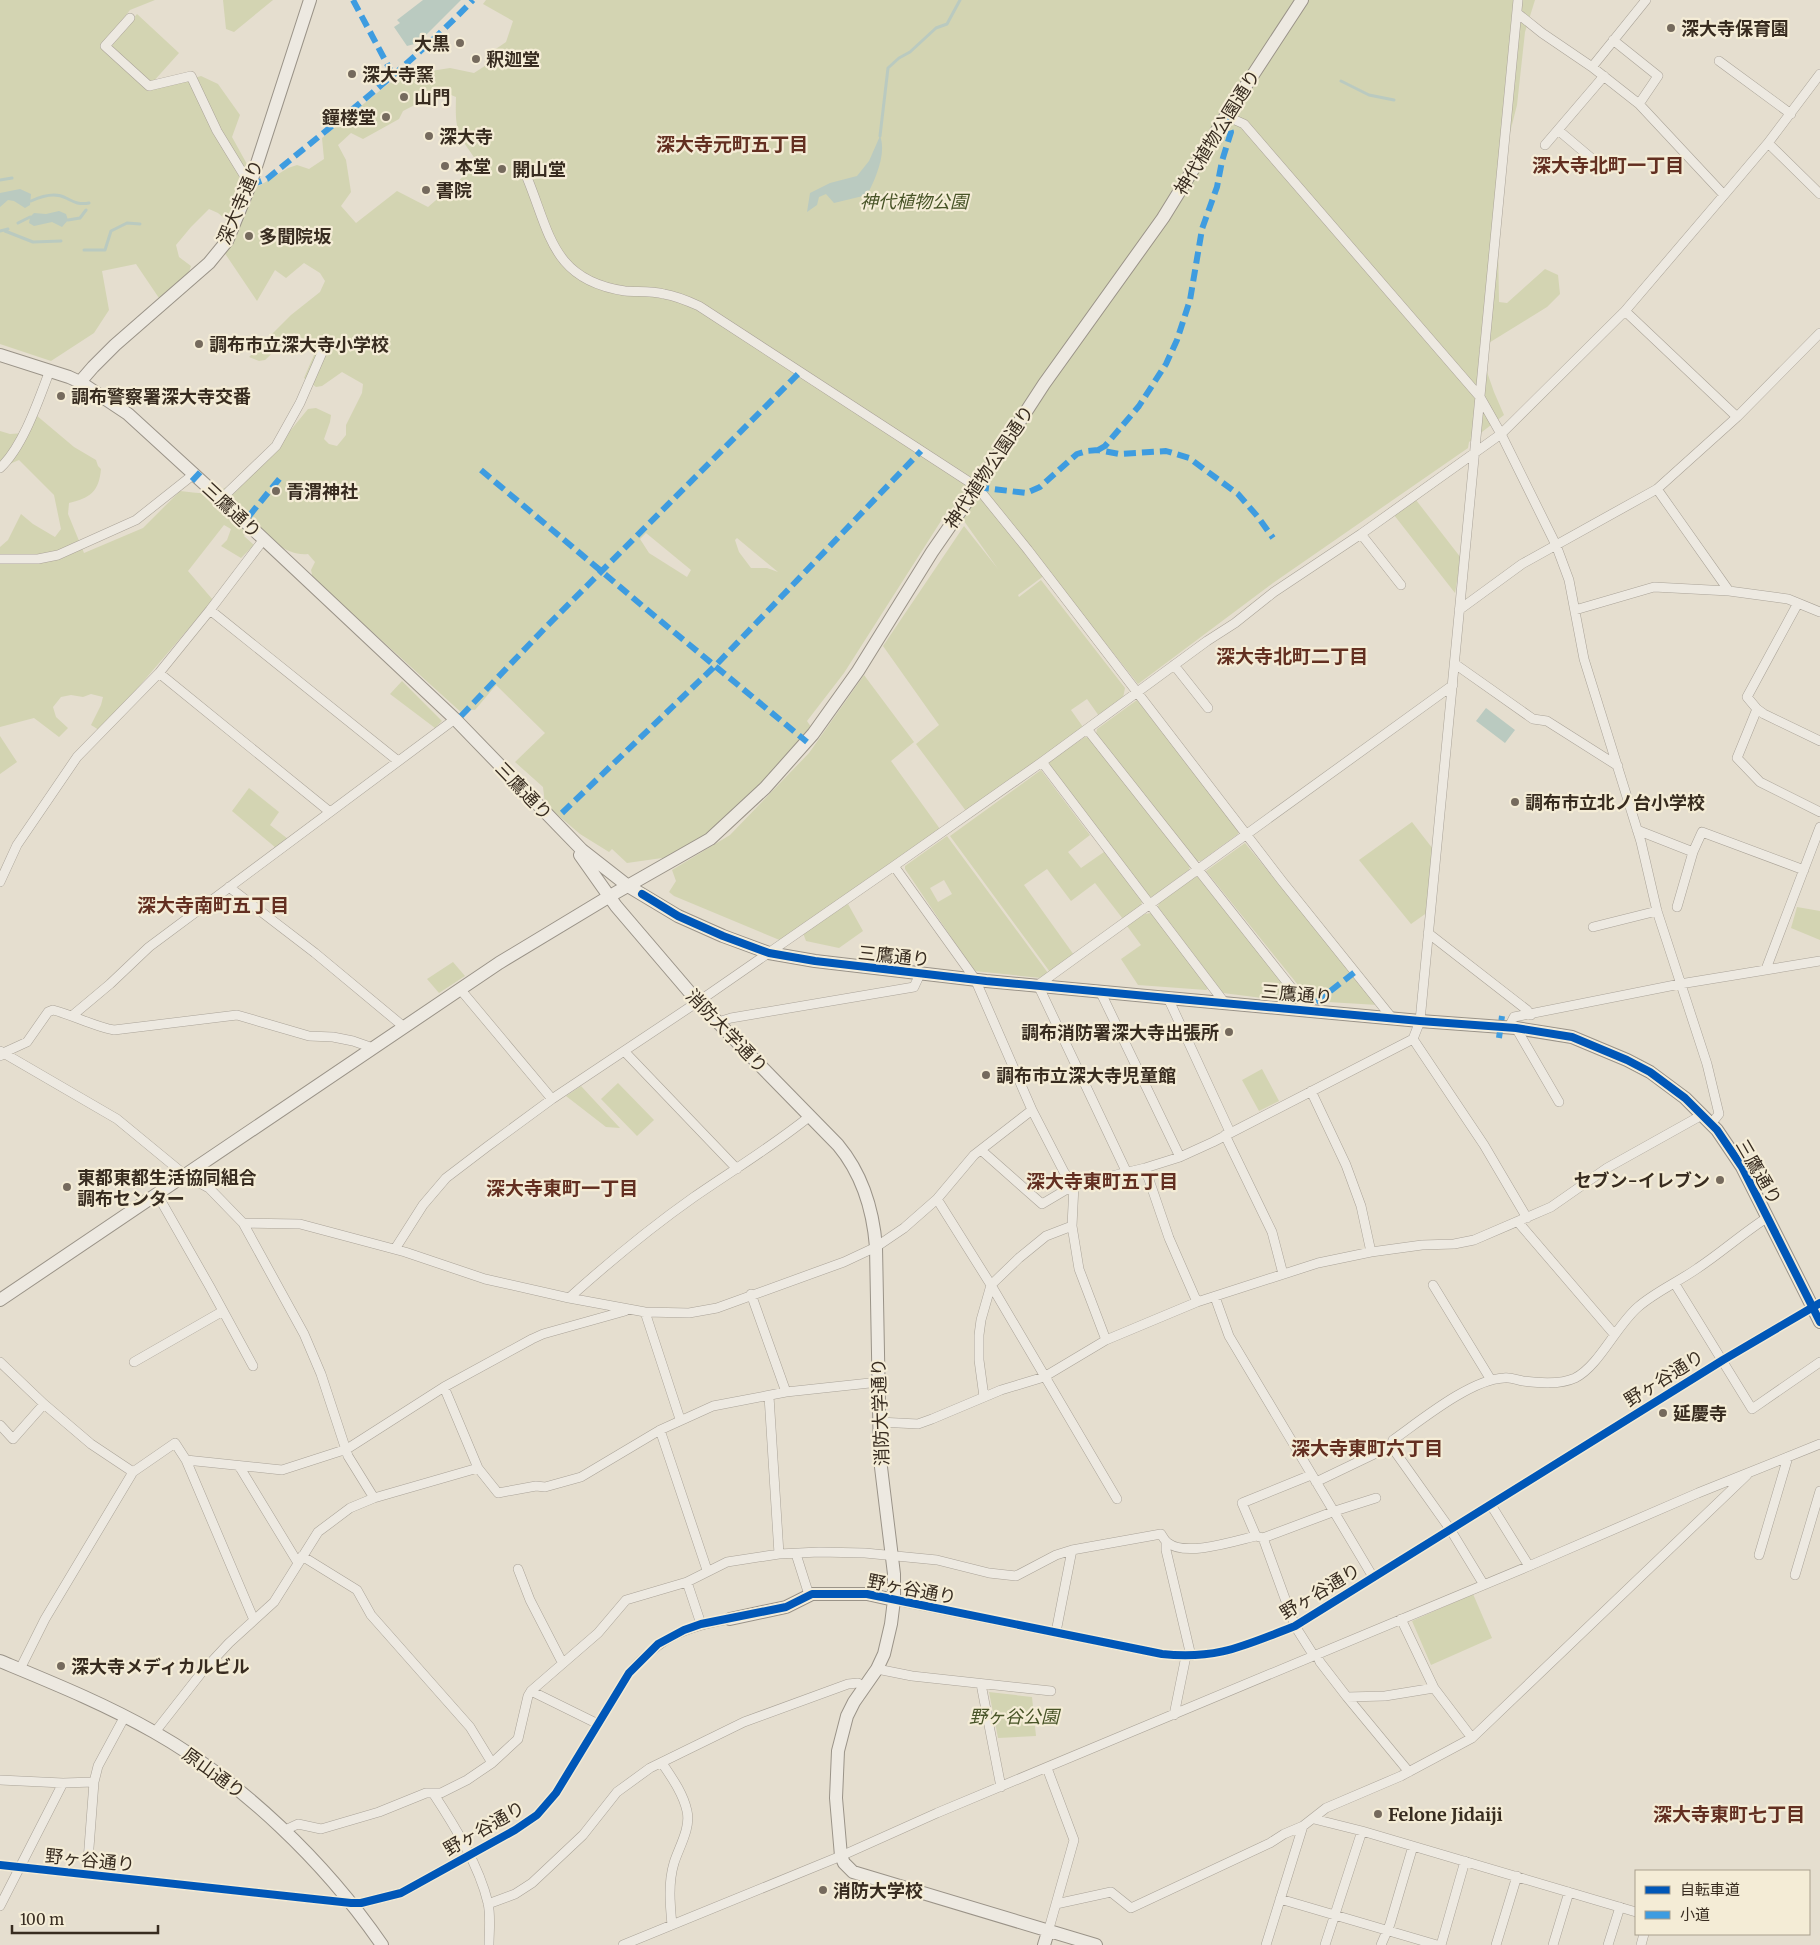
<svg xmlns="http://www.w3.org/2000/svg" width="1820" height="1945" viewBox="0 0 1820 1945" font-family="Merriweather,'Noto Sans JP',serif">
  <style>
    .green { fill: #d3d4b2; fill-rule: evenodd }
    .water { fill: #bacac0 }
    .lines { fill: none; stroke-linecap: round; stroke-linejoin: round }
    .stream { stroke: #bacac0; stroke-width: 3 }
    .street-casing { stroke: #aaa398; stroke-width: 10 }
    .secondary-casing { stroke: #9a9388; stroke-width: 14 }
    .street { stroke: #ede9e1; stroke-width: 9 }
    .secondary { stroke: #ede9e1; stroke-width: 12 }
    .quiet { stroke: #3e9ce0; stroke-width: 6; stroke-dasharray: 12 6; stroke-linecap: butt }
    .cycleway-casing { stroke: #f4ecd6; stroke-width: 11 }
    .cycleway { stroke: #0057b8; stroke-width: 8 }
    .poi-dot { fill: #756a5d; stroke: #f4ecd6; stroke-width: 2 }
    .labels { text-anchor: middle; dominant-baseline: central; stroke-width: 4.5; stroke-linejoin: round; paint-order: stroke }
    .poi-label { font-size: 18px; font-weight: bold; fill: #382c20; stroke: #f4ecd6; text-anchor: start }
    .street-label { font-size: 18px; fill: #382c20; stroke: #f4ecd6 }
    .park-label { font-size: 18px; font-style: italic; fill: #485427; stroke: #f4ecd6 }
    .neighbourhood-label { font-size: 19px; font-weight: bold; fill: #632f21; stroke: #f4ecd6 }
  </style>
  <rect width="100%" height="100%" fill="#e5decf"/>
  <path class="green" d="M0,0H155L130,10L101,47L152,90L201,76L218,84L240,115L232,137L259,186L288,168L297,165L309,169L324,159L322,138L388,84L406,75L450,68L474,73L491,62L490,53L506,42L513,21L483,4L486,0H1535L1525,32L1517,105L1497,184L1499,302L1507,303L1545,269L1558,275L1560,294L1547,307L1479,349L1494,392L1504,415L1469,442L1468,448L1273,583L1138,684L1049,572L1018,595L1019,597L1041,580L1125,688L1123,698L1099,716L1087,699L1071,710L1083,727L966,811L916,744L939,725L883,646L964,526L998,569L964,521L948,510L844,673L807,721L811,727L769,777L703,838L669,857L627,863L612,849L609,852L580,834L545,804L543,787L515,762L545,733L496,685L475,710L468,709L463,714L326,590L309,579L312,574L311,570L315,562L308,554C289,557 268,538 253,526L244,536L254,545L241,558L221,546L227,540L231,529L224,525L188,571L213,600L118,711L99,730L91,725L101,705L103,697L91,694L83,697L71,695L61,697L53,707L56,717L68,728L59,737L34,718L0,727V547L8,540L21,514L33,524L55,537L61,529L54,495L19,460L0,468V431L10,434L25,433L36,415L74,447L96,460L98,466L101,469C99,492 90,498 69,503L68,514L84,553L143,528L180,491C201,493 213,497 231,484L240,486L267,459L308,409L316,408L331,415L330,422L324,439L329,444L337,446L346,435V425L362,393L363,384L342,372L322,386L316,387L304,378L317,348L294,333L265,360L259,361L249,357L291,315L320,292L325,281L320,273L304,263L286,278L275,270L257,301L224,252L246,214H234L230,223L218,213L209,209L191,227L176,245L179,257L191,266L187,278L161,301L136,264L102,271L109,310L94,333L51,361L0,344ZM446,93L456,97C455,131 457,133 476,160L472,169L428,207L397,191L356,223L341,206L351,192L346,160L338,145L351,133L363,139L399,119L403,111L430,97ZM646,533L691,570L687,577L649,553L640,539ZM737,538L778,572L767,568H751L739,552L735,540Z
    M223,0H273L234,32L226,29Z
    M137,14L179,53L152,83L111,47Z
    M1416,500L1461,558L1455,593L1394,515Z
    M864,675L914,742L891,761L940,829L782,941L674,896L669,892L676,881L672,870L730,835L809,753Z
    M402,681L442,721L435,728L390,694Z
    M1137,700L1239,830L1238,834L1201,861H1197L1096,734L1097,729Z
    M0,736L17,762L0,774Z
    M1085,737L1089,738L1190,865L1189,870L1152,897L1146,896L1050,769L1049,762Z
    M1041,770L1090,835L1068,852L1081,868L1104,852L1142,901L1141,906L1123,919L1095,883L1071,901L1047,869L1024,885L1074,955L1050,972L950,836Z
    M249,788L279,812L270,825L288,839L276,848L232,811Z
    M1412,822L1433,849L1428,912L1411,924L1359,860Z
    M947,836L1048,973L1041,978L974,971L905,869V866ZM944,880L952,894L938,902L930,888Z
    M1245,843L1378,1005L1311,1001L1206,871Z
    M1194,877H1198L1295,999L1293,1002L1223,993L1158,907L1159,903Z
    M848,904L863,931L839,948L806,941L803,933Z
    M1797,907L1820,911V940L1791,928Z
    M1151,913L1209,988L1206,990L1138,985L1121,959L1141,945L1127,926L1145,914Z
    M453,962L465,976L439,993L427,979Z
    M1262,1069L1279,1101L1259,1111L1242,1080Z
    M618,1083L654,1120L637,1136L601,1099Z
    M581,1086L620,1128L606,1127L566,1096Z
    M1473,1594L1492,1638L1431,1665L1412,1621Z
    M989,1692L1032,1697L1036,1736L998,1738Z"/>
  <path class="water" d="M423,0H461L418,43L407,46L394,27L400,23L397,20Z
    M880,136C887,153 875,180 867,195L834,203L826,194L819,197L817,205L807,212L810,193L830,183L857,176L869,161Z
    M20,189L31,194L30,205L25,208L14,201L8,200L0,207V193Z
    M59,211L66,214L68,220L62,227L52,222L34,226L29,223L30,217L34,213L46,214Z
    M1486,708L1515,730L1505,743L1476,721Z"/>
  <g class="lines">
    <path class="stream" d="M1341,81L1369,95L1394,100
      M880,136L888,68L899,58L910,52L936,28L947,24L960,0
      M0,180L12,178
      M31,201C42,196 55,192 66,198C74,202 79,205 89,203
      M68,220L80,218L86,210
      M18,223L30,217
      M0,231L8,229
      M5,231L33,242L61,241
      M84,250H105L111,231L127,223L140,224"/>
    <defs>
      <path id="street" d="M1517,13L1542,33L1592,67L1639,104L1724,195L1768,143L1820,194
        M130,18L105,46L149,86L191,76L217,131L250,185
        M1613,40L1658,76L1639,104
        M1719,61L1791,114
        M1592,67L1646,0
        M1226,116L1244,124L1480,397L1501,434L1556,545L1569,580L1584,659L1641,842L1657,911L1707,1064L1719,1114L1711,1124
        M1558,130L1590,157
        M1768,143L1820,74
        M1545,145L1604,76
        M526,175C550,232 551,280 625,291C638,292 651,291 664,294C676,296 688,301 699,306L977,487L1028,550L1282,881L1392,1018
        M1625,311L1724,195
        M0,468C23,447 39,399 50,370
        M1657,489L1729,591
        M221,499L276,446L300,403L324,348
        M1361,534L1401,585
        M0,559H38L58,555L136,520L194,474
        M1798,603L1747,697L1757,709L1764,714L1820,741
        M210,610L398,761
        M1459,610L1522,564L1657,489L1737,417L1820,333
        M1575,610L1654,587L1729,591L1788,599L1820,612
        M1455,664L1533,719L1547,721L1618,766
        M1174,665L1208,708
        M159,673L330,812
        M1757,709L1737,758L1760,782L1820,812
        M1087,729L1309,1010
        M1042,762L1224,1002
        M1637,830L1693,852
        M894,866L975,979L1032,1110L1064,1172L1074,1185L1072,1226L1079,1269L1106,1340
        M0,882L17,845L77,757L159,673L210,610L264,539
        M229,887L315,953L404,1027
        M1677,907L1693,852L1702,832L1804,870
        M1593,927L1657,911
        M1428,933L1527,1010L1531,1015
        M1766,969L1820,827
        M460,989L552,1099
        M1100,991L1180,1157
        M1168,998L1230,1132
        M73,1015L110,984L149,947L455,719
        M718,1022L731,1018L914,987L920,974
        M1509,1027L1514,1017L1680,984L1820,961
        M1516,1028L1559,1102
        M1413,1039L1484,1145L1527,1218
        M0,1051L117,1119L185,1175L209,1188L243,1223L304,1334L321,1374L348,1456L374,1498
        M624,1051L737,1169
        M0,1056L3,1053L27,1042L48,1012L53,1010C73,1015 95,1027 114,1030L237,1015L309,1036L333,1037L353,1041L373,1048
        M1311,1091L1346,1165L1361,1206L1371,1252
        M1225,1135L1272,1232L1283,1274
        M981,1150L1042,1204L1074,1185L1145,1168L1180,1157L1213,1142L1413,1039L1420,1021L1518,0
        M1145,1168L1169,1238L1197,1302
        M1127,1173L1038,985L1453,685
        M157,1194L210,1287L253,1366
        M937,1199L991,1285L1117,1499
        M1518,1222L1614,1334
        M243,1223L300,1224L405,1252L485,1279L569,1298L645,1312L689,1313L717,1308L844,1262L876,1247L904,1228L937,1199L974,1155L1032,1110
        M395,1249L423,1205L446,1178L488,1146L552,1099L705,997L894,866L1042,762L1207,641L1235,623L1274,592L1361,534L1501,434L1625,311L1737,417
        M1675,1284L1752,1409L1820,1362
        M1433,1285L1491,1380
        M751,1294L786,1392
        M1215,1297L1229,1336L1373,1577
        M569,1298C609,1262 650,1228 694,1197C733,1170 773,1146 810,1116
        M645,1312L680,1419
        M0,1362L44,1404L91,1444L133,1472
        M134,1362L223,1311
        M444,1387L478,1468L498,1493L536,1486L545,1487L581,1477L660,1430L713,1406L786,1392L879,1382
        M769,1396L779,1554
        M984,1397L979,1360V1335L981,1320L991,1285L1019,1258L1046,1236L1072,1226
        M879,1422L918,1424L932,1419L1001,1390L1044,1377L1106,1340L1197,1302L1318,1263L1371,1252L1422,1245L1454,1244L1474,1240L1551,1207L1607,1168L1702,1115
        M0,1425L13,1439L44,1404
        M660,1430L707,1570
        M1391,1446L1450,1529L1484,1585
        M186,1460L282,1470L347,1449L444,1387L532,1339L543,1334L625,1311
        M239,1466L298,1563
        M1316,1482L1391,1446L1393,1440C1420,1421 1471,1379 1504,1378C1510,1377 1517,1380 1523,1381C1539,1383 1560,1385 1575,1378C1599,1366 1616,1326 1638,1307C1655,1292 1678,1282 1698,1268C1722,1252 1743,1233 1768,1217
        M1491,1505L1529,1566
        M1256,1536L1242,1503L1311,1475
        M1263,1538L1295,1626L1314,1656
        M1166,1543V1550L1191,1656
        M796,1554L809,1595
        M1759,1555L1788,1457
        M302,1556L357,1590L371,1615L470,1727L492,1763
        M518,1569L530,1600L562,1662
        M1795,1575L1820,1491
        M687,1582L701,1624
        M894,1600L1162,1654C1218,1660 1245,1645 1295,1626L1723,1360L1820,1303
        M1401,1619L1434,1688L1472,1738
        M1056,1632L1072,1550
        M1317,1655L1320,1662L1347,1697L1409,1772
        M20,1669L45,1619L133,1472L175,1443L186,1460L254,1620
        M877,1669L912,1676L1051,1691
        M981,1684L1001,1787
        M531,1691L598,1724
        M1347,1697L1385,1696L1434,1688
        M1174,1715L1186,1656
        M155,1732L202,1672L229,1643L274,1602L318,1532L350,1508L374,1498L478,1468
        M662,1763C672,1778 683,1793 687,1811C691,1828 679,1847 674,1863C668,1883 670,1904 672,1925
        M1047,1768L1074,1840L1048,1932
        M0,1780L63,1783L94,1782
        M433,1793C454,1825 479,1865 488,1903C491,1916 489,1932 489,1945
        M1314,1819L1362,1831L1636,1912
        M285,1830L298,1824L321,1829L379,1812L426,1793H441L467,1780L492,1763L518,1739L528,1696L531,1691L598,1633L626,1600L687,1582L727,1562L779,1554L819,1552L865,1553L937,1560L989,1573L1016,1576L1056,1555L1072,1550L1161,1534C1163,1537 1165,1541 1168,1543C1186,1557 1235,1541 1256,1536L1263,1538L1335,1511L1376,1498
        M0,1865L351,1903H361L401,1893L515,1830L537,1815L556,1793L629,1673C661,1637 683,1627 730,1619
        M87,1874L94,1782L98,1766L125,1716
        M1280,1899L1437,1945
        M488,1904L515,1894L532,1883L583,1835L617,1792L650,1768L744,1722L848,1684L858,1683L864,1687
        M1056,1904L1111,1892L1131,1908L1270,1843L1284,1834L1303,1826L1326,1808L1401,1776L1472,1738L1747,1475
        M0,1906L63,1783
        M623,1945L841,1856L937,1813L1529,1566L1698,1493L1820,1444
        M1266,1945L1303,1826
        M1325,1945L1362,1831
        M1381,1945L1390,1924L1413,1846
        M1441,1945L1465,1861
        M1496,1945L1517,1876
        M1553,1945L1569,1892
        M1608,1945L1620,1907
        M1641,1945L1644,1934"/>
      <path id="secondary" d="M0,355L69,377L80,382L128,414L221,499L455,719L582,850L628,886L678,916L723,936L769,953L815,961L986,981L1168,998L1420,1021L1516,1028L1572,1037L1627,1060L1650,1072L1685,1098L1717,1130L1742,1167L1820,1322
        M80,382L93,367L115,345L209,263L227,241L250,185L310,0
        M580,855L616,906L698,1002L838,1145C863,1175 873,1209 876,1247L880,1459L894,1574V1600L891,1624L884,1654L877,1669L854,1702L847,1716L838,1751L836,1798L841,1856L844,1863L853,1872L1096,1945
        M0,1300L499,963L610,896L710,839L765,788L813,734L858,671L932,552L977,487L1044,384L1163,218L1226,116L1302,0
        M730,1619L786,1607L812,1594H867L894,1600
        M0,1661C53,1683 105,1704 154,1732C242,1782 325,1862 382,1945
        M1044,1945L1048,1932"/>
    </defs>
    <use href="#street" class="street-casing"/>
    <use href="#secondary" class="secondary-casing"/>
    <use href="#street" class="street"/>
    <use href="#secondary" class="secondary"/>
    <path class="quiet" d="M353,0L393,75
      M250,185L267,179C337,121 410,66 473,0
      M1098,450L1105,446L1139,406L1166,364L1177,340L1190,300L1202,229L1217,187L1222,161L1231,132L1226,116
      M481,470L651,613L807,742
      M192,481L204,468
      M977,487L1026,493L1040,487L1077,454L1087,451L1098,450L1119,454L1166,451L1189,458L1238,494L1258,517L1273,538
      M249,516L280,478
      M461,716L545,628L801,371
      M562,813L716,665L921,451
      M1316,1002L1355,972
      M1499,1038L1502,1016"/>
    <defs>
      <path id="cycleway" d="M642,894L678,916L723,936L769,953L815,961L986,981L1168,998L1420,1021L1516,1028L1572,1037L1627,1060L1650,1072L1685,1098L1717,1130L1742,1167L1820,1322
        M0,1865L351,1903H361L401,1893L515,1830L537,1815L556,1793L629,1673L658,1644L684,1630L701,1624L786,1607L812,1594H867L1162,1654C1218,1660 1245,1645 1295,1626L1723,1360L1820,1303"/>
    </defs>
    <use href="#cycleway" class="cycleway-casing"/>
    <use href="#cycleway" class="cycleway"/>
  </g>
  <g class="poi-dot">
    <circle cx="1671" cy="28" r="5"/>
    <circle cx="460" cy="43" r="5"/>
    <circle cx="476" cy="59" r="5"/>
    <circle cx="352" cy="74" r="5"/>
    <circle cx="404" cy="97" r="5"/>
    <circle cx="386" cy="117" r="5"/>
    <circle cx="429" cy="136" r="5"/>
    <circle cx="445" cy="166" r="5"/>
    <circle cx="502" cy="169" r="5"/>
    <circle cx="426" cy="190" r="5"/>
    <circle cx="249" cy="236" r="5"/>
    <circle cx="199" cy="344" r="5"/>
    <circle cx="61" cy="396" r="5"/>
    <circle cx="276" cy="491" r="5"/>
    <circle cx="1515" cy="802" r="5"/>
    <circle cx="1229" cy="1032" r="5"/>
    <circle cx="986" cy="1075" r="5"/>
    <circle cx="1720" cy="1180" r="5"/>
    <circle cx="67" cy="1187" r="5"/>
    <circle cx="1663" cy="1413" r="5"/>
    <circle cx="61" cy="1666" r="5"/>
    <circle cx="1378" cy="1814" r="5"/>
    <circle cx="823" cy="1890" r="5"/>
  </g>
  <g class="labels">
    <g class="poi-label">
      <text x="1681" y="28">深大寺保育園</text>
      <text x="450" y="43" text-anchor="end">大黒</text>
      <text x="486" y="59">釈迦堂</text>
      <text x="362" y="74">深大寺窯</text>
      <text x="414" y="97">山門</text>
      <text x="376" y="117" text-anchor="end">鐘楼堂</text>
      <text x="439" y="136">深大寺</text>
      <text x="455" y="166">本堂</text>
      <text x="512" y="169">開山堂</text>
      <text x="436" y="190">書院</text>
      <text x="259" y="236">多聞院坂</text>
      <text x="209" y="344">調布市立深大寺小学校</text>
      <text x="71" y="396">調布警察署深大寺交番</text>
      <text x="286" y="491">青渭神社</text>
      <text x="1525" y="802">調布市立北ノ台小学校</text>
      <text x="1219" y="1032" text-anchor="end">調布消防署深大寺出張所</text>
      <text x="996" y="1075">調布市立深大寺児童館</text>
      <text x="77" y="1177">東都東都生活協同組合<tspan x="77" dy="21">調布センター</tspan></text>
      <text x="1710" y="1180" text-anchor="end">セブン-イレブン</text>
      <text x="1673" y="1413">延慶寺</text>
      <text x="71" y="1666">深大寺メディカルビル</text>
      <text x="1388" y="1814">Felone Jidaiji</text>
      <text x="833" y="1890">消防大学校</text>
    </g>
    <g class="street-label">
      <text transform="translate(1217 132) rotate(-58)">神代植物公園通り</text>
      <text transform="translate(240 202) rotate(-67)">深大寺通り</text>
      <text transform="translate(989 467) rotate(-56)">神代植物公園通り</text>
      <text transform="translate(232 510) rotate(43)">三鷹通り</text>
      <text transform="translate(524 791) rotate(46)">三鷹通り</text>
      <text transform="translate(894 956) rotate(6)">三鷹通り</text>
      <text transform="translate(1297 994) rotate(5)">三鷹通り</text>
      <text transform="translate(727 1031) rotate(46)">消防大学通り</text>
      <text transform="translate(1759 1172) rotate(60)">三鷹通り</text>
      <text transform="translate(1664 1378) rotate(-32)">野ヶ谷通り</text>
      <text transform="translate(880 1412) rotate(-92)">消防大学通り</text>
      <text transform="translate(912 1589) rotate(11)">野ヶ谷通り</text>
      <text transform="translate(1320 1591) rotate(-31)">野ヶ谷通り</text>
      <text transform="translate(214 1773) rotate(36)">原山通り</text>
      <text transform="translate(484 1828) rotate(-30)">野ヶ谷通り</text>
      <text transform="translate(90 1860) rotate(6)">野ヶ谷通り</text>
    </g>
    <g class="park-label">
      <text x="914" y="201">神代植物公園</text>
      <text x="1014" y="1716">野ヶ谷公園</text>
    </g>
    <g class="neighbourhood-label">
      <text x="732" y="144">深大寺元町五丁目</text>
      <text x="1608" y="165">深大寺北町一丁目</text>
      <text x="1292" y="656">深大寺北町二丁目</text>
      <text x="213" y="905">深大寺南町五丁目</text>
      <text x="1102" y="1181">深大寺東町五丁目</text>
      <text x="562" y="1188">深大寺東町一丁目</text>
      <text x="1367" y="1448">深大寺東町六丁目</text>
      <text x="1729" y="1814">深大寺東町七丁目</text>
    </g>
  </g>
  <rect x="1635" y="1870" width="175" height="65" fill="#f4ecd6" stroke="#a99f8d"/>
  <rect x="1645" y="1886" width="25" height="8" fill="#0057b8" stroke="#a99f8d"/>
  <text x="1680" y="1895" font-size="15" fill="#382c20">自転車道</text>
  <rect x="1645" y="1911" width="25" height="8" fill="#3e9ce0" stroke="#a99f8d"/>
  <text x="1680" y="1920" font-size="15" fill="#382c20">小道</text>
  <path d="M12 1925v8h146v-8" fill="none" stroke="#382c20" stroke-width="2.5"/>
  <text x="20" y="1925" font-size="15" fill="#382c20" stroke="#f4ecd6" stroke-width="4" paint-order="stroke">100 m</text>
</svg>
